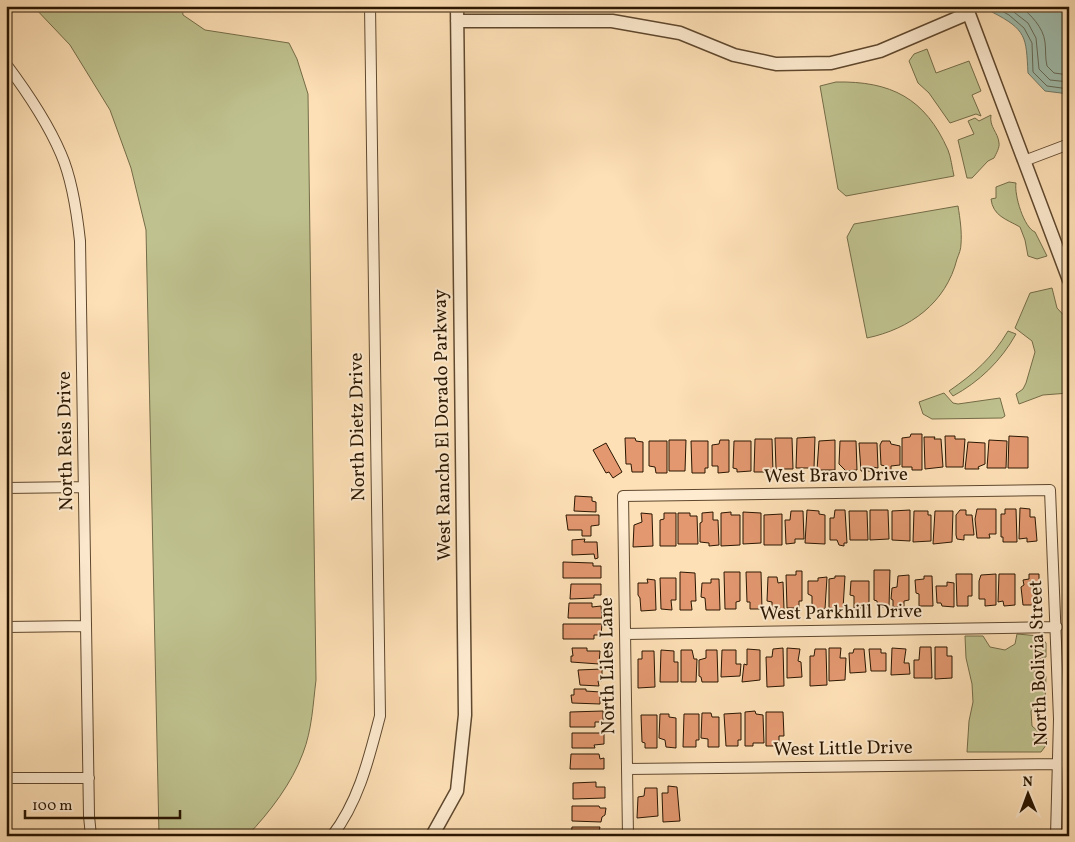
<svg xmlns="http://www.w3.org/2000/svg" width="1075" height="842" viewBox="0 0 1075 842" font-family="Vollkorn,serif">
  <style>
    .green { fill: #bfc28f; stroke: #746c48 }
    .water { fill: #a0bdad; stroke: #717a68 }
    .lines { fill: none; stroke-linecap: round; stroke-linejoin: round }
    .shore { stroke: #656a57; stroke-width: 1 }
    .building { fill: #e39870; stroke: #2a1601 }
    .minor-casing { stroke: #5f482e; stroke-width: 12 }
    .tertiary-casing { stroke: #5f482e; stroke-width: 15 }
    .minor { stroke: #feebd0; stroke-width: 10 }
    .tertiary { stroke: #feebd0; stroke-width: 12 }
    .labels { text-anchor: middle; dominant-baseline: central; stroke-width: 4; stroke-linejoin: round; paint-order: stroke }
    .street-label { font-size: 19px; fill: #2a1601; stroke: #feebd0 }
  </style>
  <rect width="100%" height="100%" fill="#fee0b6"/>
  <filter id="stains"><feTurbulence type="fractalNoise" baseFrequency=".004" numOctaves="4"/><feColorMatrix values="0 0 0 0 .2 0 0 0 0 .09 0 0 0 0 .02 0 0 0 .5 -.17"/></filter>
  <radialGradient id="worn" r=".72"><stop offset=".6" stop-color="#630" stop-opacity="0"/><stop offset="1" stop-color="#630" stop-opacity=".3"/></radialGradient>
  <path class="green" d="M33,6H182L183,15L205,30L289,43L297,59L308,94L316,680C313,704 312,730 303,753C292,783 270,812 247,836H159L146,230L131,168L110,110L70,45Z
    M927,49L936,73L969,61L981,91L972,95L981,116L976,114L950,123L929,93L918,83L909,61L914,54Z
    M836,82C891,81 925,98 948,150C951,157 952,168 954,176L846,196L838,189L820,86Z
    M991,115C989,127 998,132 999,143C1000,147 996,154 994,158L988,161L972,178H967L958,140L974,134L968,121L975,118L979,121Z
    M1009,182L1016,183C1014,195 1024,228 1035,232L1047,256L1037,259L1028,256L1025,240L1020,227C1006,219 993,216 991,199L996,198V187Z
    M958,206C960,218 962,232 961,244C961,249 959,254 957,259C946,303 910,329 867,338L847,237L854,224Z
    M1052,288L1057,308L1069,321V393L1043,395L1019,404L1016,394L1023,389L1026,383L1035,352L1032,341L1015,328L1030,293Z
    M1008,331L1016,334C1001,361 979,382 953,396L949,391C975,373 992,358 1008,331Z
    M944,393L953,403L958,404L1000,398L1005,416L1002,418L932,419L923,414L919,402Z
    M1017,634L1040,636L1046,643V657L1035,659L1031,668L1040,676H1046L1045,702L1031,711L1032,726L1047,739V744L1041,752H967L969,721L973,702L972,684L966,658L965,636H983L990,647L1005,650L1015,644Z"/>
  <path class="water" d="M992,6H1069V94L1045,91L1028,73C1026,37 1027,30 992,12Z"/>
  <g class="lines">
    <path class="shore" d="M997,6L998,9L1009,15L1024,28L1032,43L1033,72L1047,86L1069,89
      M1006,6L1028,23L1036,38L1039,69L1050,80L1069,82
      M1020,6C1031,15 1043,27 1045,42C1046,50 1045,58 1047,66L1054,73L1069,75"/>
  </g>
  <path class="building" d="M911,434H922V470H912V467H902V438L910,437Z
    M945,436H955V439H965L963,467H946Z
    M1009,436L1028,437V468H1008Z
    M815,437L814,468H796L797,438Z
    M924,437H935L934,439H941L943,467L925,469Z
    M625,438H635L636,441L643,442V472H632L631,464H626Z
    M775,438H792L793,469H776Z
    M755,439H772L773,472H754Z
    M669,440H686L685,471H669Z
    M720,440H729V472L718,473V466H712V445L719,444Z
    M835,440V470H817L819,441Z
    M989,440L1007,441L1006,468H987Z
    M649,441H667V473H656L655,467L649,466Z
    M691,441H708V468H705V473H692Z
    M734,441H751V471L737,472V469L733,468Z
    M840,441H856L857,470L846,471L839,464Z
    M882,441H890L891,444L900,446V465L891,466V471H886L885,466L881,465L880,445Z
    M968,442L985,443V464L978,467L979,469H965Z
    M606,443L622,472L613,478L609,472L606,473L593,450Z
    M859,443H877L878,468L872,467V471H861Z
    M575,496L592,497V501L596,502V512L574,511Z
    M1020,508L1030,509V517H1035L1037,541L1027,542V538L1019,539Z
    M977,509H996V534H989L990,538H977L975,519Z
    M1005,509H1016L1017,542H1003V537H1001V514H1005Z
    M807,510L819,511V514L825,515V544L805,543Z
    M835,510H845L847,543H844V546L839,545L837,540H830V518H834Z
    M870,510H888L889,539L870,540Z
    M910,510V541L892,540V511Z
    M960,510H966V515H972L974,535H964V540L957,539L956,535V515Z
    M791,511H803L804,539H795V543L786,544L785,520H790Z
    M849,511H867L868,540H850Z
    M914,511H928V515H931V541L913,542Z
    M935,511H953L952,542L933,544Z
    M713,512V520H718L719,545L709,546V543L700,542V523L702,522V513Z
    M731,512V515H740V545L721,546V513Z
    M743,512L761,513V543L743,544Z
    M641,513L652,514L653,546L633,547L634,525L642,522Z
    M664,513H676V546H660V520L664,519Z
    M678,513H690V516H697L698,544H678Z
    M782,514V545H764V515Z
    M566,515H599V525L591,526V536H582V530H568Z
    M585,539L584,542H597L598,558L595,559L594,554L572,555V540Z
    M563,562L593,563V566H601V578H563Z
    M874,570H890L889,607H878L877,601L874,600Z
    M796,571H802V601H799V608H787L786,575H796Z
    M680,572L695,573L696,601H691L692,610H680Z
    M724,572H740V601L736,602V609H725Z
    M746,572H761L762,609H750V602H747Z
    M956,574H972V596H968V606H957Z
    M996,574V605L985,606V599H979V581L981,575Z
    M999,574H1015V605L1004,606L1003,601L998,602Z
    M1029,574H1039V599H1034L1035,605H1023L1021,587L1024,585L1023,580L1029,579Z
    M909,575V600L904,601V607H893V600L891,599L892,588L897,587L898,576Z
    M835,576H845L843,609L829,608V579L835,578Z
    M924,576H932L933,606H919V594L916,593L915,580L924,579Z
    M768,577H777L778,583L783,582L784,609H772V602L767,601Z
    M827,577L825,609H812V596L808,594V581H818V578Z
    M660,578H676V600H671L672,610L661,609Z
    M647,579L655,580L656,610L641,611L640,598L638,595V583H648Z
    M711,579H719L720,610H706L705,598L701,597L702,583H711Z
    M851,581H869V608H854V596L850,595Z
    M947,582L954,583V607L942,606L941,603H937L936,586H947Z
    M571,584H601V595H594V598L570,599Z
    M569,603H592V607L601,606L602,618H568Z
    M563,624H602L601,635H594V639H563Z
    M920,647H931L932,678H914V660H919Z
    M935,647H947V656H952V678L935,679Z
    M572,648H587V651H600L599,664L571,662V656H573Z
    M783,648L784,686L767,687L766,657H772L773,649Z
    M787,648L800,649L798,661L801,662L802,677L787,678Z
    M829,648H841L840,658H846L845,680L829,681Z
    M892,648L906,649L904,663H909L910,674L891,675Z
    M747,649L760,650V680L742,682L744,664L747,665Z
    M815,649H826L827,685L810,686V656H814Z
    M854,649H864L866,672L850,673L849,653H853Z
    M869,649H881V653H886V671H871Z
    M661,650L674,651V662H678V682H660Z
    M681,650H692L694,659H697L696,682H681Z
    M706,650H717L718,682H702L701,677L699,676V660L706,658Z
    M722,650H736V664H741L740,676L721,677Z
    M642,651H654L655,687L638,688V659H642Z
    M602,669V681H598L599,686L580,685L578,670Z
    M574,689H586V691L600,692V704L572,703L571,695H574Z
    M603,711V722H595V727H570V712Z
    M755,711L756,714L763,715L764,743H753V746H745V712Z
    M766,712H783L784,736H779V746H766Z
    M702,713H711L712,717H719V747H708V739L701,738Z
    M741,713V740H738V746H726L724,714Z
    M660,714H669V717L676,718V748L666,747L665,740L659,738Z
    M684,714H699V740H696V747H683Z
    M641,715H657V748H645V743L642,742Z
    M572,733H604V744L594,745L595,748H572Z
    M571,754H599L600,759L604,758V769H570Z
    M596,782V787H605V798L573,799V783Z
    M668,786L677,787L680,821L663,822L662,793H668Z
    M645,788H657L658,816L637,818L638,797L644,796Z
    M572,806H599L600,808H606L605,815L602,817L601,822L572,821Z
    M572,827H600L599,831H607V836H571Z"/>
  <g class="lines">
    <defs>
      <path id="minor" d="M6,64C27,92 47,121 61,154C72,179 77,213 80,241L89,816L91,836
        M1024,161L1069,144
        M6,488L84,487
        M6,627L86,626
        M626,634L1057,627
        M627,769L1059,764
        M11,778H89
        M332,836C359,801 369,758 380,716L370,6
        M628,836L623,496L1050,490L1059,719L1056,836"/>
      <path id="tertiary" d="M966,6L1069,280
        M457,21H612L680,33L734,55L776,64L831,63L880,51L969,13
        M432,836L457,791L465,715L457,6"/>
    </defs>
    <use href="#minor" class="minor-casing"/>
    <use href="#tertiary" class="tertiary-casing"/>
    <use href="#minor" class="minor"/>
    <use href="#tertiary" class="tertiary"/>
  </g>
  <g class="labels">
    <g class="street-label">
      <text transform="translate(443 425) rotate(-91)">West Rancho El Dorado Parkway</text>
      <text transform="translate(358 427) rotate(-91)">North Dietz Drive</text>
      <text transform="translate(66 441) rotate(-91)">North Reis Drive</text>
      <text transform="translate(836 476) rotate(-1)">West Bravo Drive</text>
      <text transform="translate(841 613) rotate(-1)">West Parkhill Drive</text>
      <text transform="translate(1039 663) rotate(-92)">North Bolivia Street</text>
      <text transform="translate(608 666) rotate(-91)">North Liles Lane</text>
      <text transform="translate(843 749) rotate(-1)">West Little Drive</text>
    </g>
  </g>
  <rect width="1075" height="842" fill="none" stroke="#fee0b6" stroke-width="25"/>
  <rect x="8" y="8" width="1060" height="827" fill="none" stroke="#2a1601" stroke-width="2.5"/>
  <rect x="12" y="12" width="1050" height="817" fill="none" stroke="#2a1601"/>
  <g transform="translate(1028 794) rotate(359)" stroke="#feebd0" stroke-width="4" paint-order="stroke">
  <path d="M0-4L9 19L0 12L-9 19Z" fill="#2a1601"/>
  <text y="-8" font-size="14" font-weight="bold" text-anchor="middle" fill="#2a1601">N</text>
  </g>
  <path d="M25 810v8h155v-8" fill="none" stroke="#2a1601" stroke-width="2.5"/>
  <text x="32" y="810" font-size="15" fill="#2a1601" stroke="#feebd0" stroke-width="4" paint-order="stroke">100 m</text>
  <rect width="100%" height="100%" filter="url(#stains)"/>
  <rect width="100%" height="100%" fill="url(#worn)"/>
</svg>
